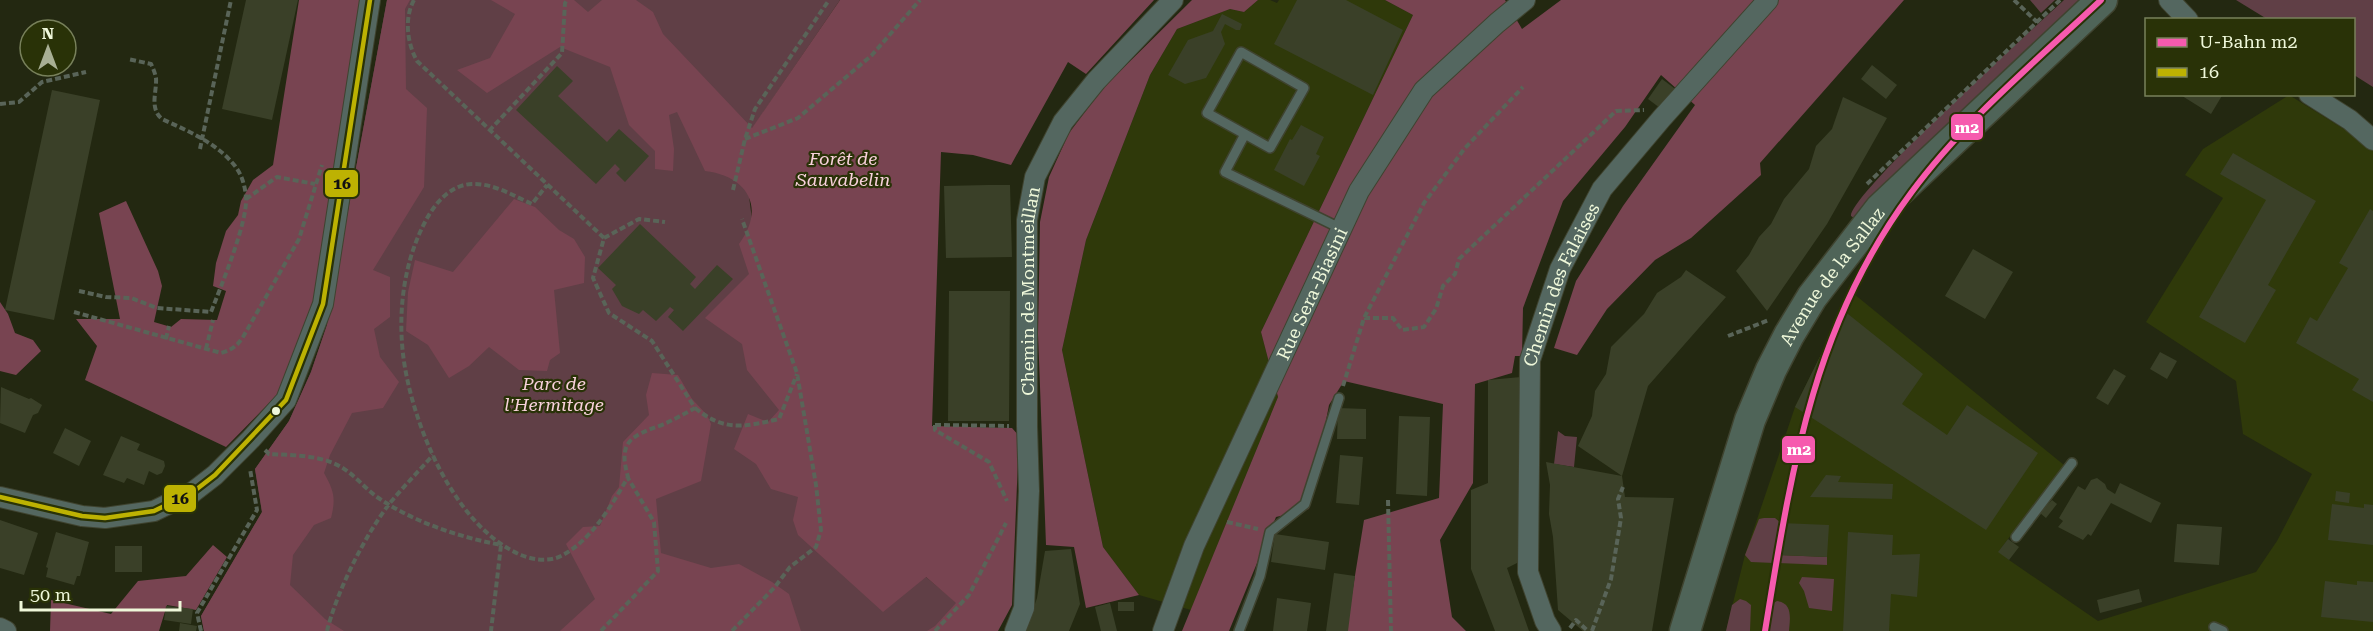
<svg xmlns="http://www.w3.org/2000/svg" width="2373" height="631" viewBox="0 0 2373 631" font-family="'Roboto Serif',serif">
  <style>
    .built { fill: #2f390a }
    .green { fill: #603f46 }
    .forest { fill: #784451 }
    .building { fill: #3a4028 }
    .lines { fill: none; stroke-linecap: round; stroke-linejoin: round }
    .service-casing { stroke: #3f432f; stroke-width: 12 }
    .minor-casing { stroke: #3f432f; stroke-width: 22 }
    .primary-casing { stroke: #3f432f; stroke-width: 33 }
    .path { stroke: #596458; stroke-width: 4; stroke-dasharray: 6 3; stroke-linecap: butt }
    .service { stroke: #546760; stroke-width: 9 }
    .minor { stroke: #546760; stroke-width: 20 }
    .primary { stroke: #4f6458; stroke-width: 30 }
    .bus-1-casing { stroke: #293207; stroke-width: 9 }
    .bus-1 { stroke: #bdb202; stroke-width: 4.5 }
    .metro-1-casing { stroke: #293207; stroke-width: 10 }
    .metro-1 { stroke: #f65aae; stroke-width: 6 }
    .bus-dot { fill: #eff8da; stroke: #293207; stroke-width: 2 }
    .labels { text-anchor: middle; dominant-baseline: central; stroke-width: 4.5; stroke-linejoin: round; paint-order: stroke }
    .park-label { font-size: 18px; font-style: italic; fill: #f9d1dc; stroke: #293207 }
    .street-label { font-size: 18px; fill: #eff8da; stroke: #293207 }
    .line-badge { stroke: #293207; stroke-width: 2 }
    .badge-label { font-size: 16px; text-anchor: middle; font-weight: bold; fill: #fff }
    .pale-badge-label { font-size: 16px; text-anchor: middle; font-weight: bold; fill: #111 }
  </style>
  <rect width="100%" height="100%" fill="#232811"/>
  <path class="built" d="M1258,0H1270L1277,3L1279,0H1385L1413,15L1261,332L1278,397L1191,610L1139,595L1103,547L1062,350L1086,240L1150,75L1177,29L1230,9L1244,12Z
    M2289,95L2373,147V631H1726L1745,555L1795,407L1843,310L1854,294L2064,465L1999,551L2009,560L2098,621L2256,572L2277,541L2312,474L2243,434L2236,381L2146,322L2223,198L2185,175L2203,149Z"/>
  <path class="green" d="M387,0H840L752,129L749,196L752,220L750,229L926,577L957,603L998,631H204L201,616L262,512L255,469L289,421L311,372L327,325Z
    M2030,0H2055L2041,13Z
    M2064,0H2080L1854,218L1851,216C1850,194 2036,26 2064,0Z
    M2236,0H2373V87L2354,75V20L2267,19Z
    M1558,431L1565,436L1577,437L1574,467L1554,464Z
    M1764,518H1775L1781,523L1779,555L1827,557V565L1751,562L1745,555L1759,519Z
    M1802,577L1834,579L1832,611L1809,608L1804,591L1799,583Z
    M1740,599L1746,601L1751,605L1750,631H1726L1732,605Z
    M1777,601C1793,603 1790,618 1789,631H1765L1767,607Z"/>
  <path class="forest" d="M299,0H361L314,301L279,393L226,447L85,380L97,346L76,319H120L99,213L126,201L158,271L162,286L154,322L171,327L181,319L217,320L226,291L213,286L216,263L226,231L238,215L241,201L253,180L273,165Z
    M387,0H410L405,9L406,89L427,108L424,187L373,270L390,277V317L374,329L380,357L399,382L383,408L352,413L330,455L324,473C334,491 336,498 331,518L314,525L293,555L290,585L325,619L344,631H204L201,616L262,512L255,469L289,421L311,372L327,325Z
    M491,0H574L588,12L602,0H636L653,12L663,34L752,128L840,0H1154L1086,74L1068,62L1011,165L973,155L941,152L932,426L1012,428L1019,436L1012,605L998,631H927L935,626L956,603L926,577L883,612L798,535L793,520L798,497L771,489L756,464L734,449L748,414L768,422L779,410L747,370L742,344L705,318L749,274L739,244C766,208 748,176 705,171L677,112L669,115L674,149L673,171L655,169V151L629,125L610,67L560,47L487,93L457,70L490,58L515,14Z
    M1192,0H1258L1244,12L1230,9L1177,29L1150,75L1086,240L1062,350L1103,547L1139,595L1086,608L1074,547L1046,545L1038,334L1040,222L1049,177L1069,133L1104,87Z
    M1385,0H1505L1522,29L1561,0H1904L1760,163L1761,175L1691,238L1655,260L1607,309L1577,355L1554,348L1576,281L1623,206L1695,105L1661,75L1625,127L1563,201L1523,308L1522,356H1515L1512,373L1475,384L1473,483L1440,540L1452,617L1466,631H1346L1364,520L1439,498L1443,404L1344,381L1329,405L1309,509L1276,517L1229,631H1182L1278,397L1261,332L1413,15Z
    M514,199L535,207L559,230L574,239L585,257L584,283L554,290L560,353L550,360L547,371L519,370L489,347L469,366L449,378L428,345L406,331L408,292L415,260L453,272Z
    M0,302L8,314L15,333L33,340L41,351L16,375L0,371Z
    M652,373L678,375L692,399L707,415L711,424L701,481L656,499L661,553L711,568L739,564L772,582L789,594L801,631H560L595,599L566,544L583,527L600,526L612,496L619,487L623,442L649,415L646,395Z
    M213,545L227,557L196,610L167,605L159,631H50L51,600L111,614L138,581L186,576Z"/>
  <path class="building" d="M246,0H298L272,120L222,109Z
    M1297,0H1346L1403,30L1373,95L1274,44Z
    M1222,14L1242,24L1240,30H1236L1225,24L1221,32L1225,44L1206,78L1185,84L1168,75L1188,40L1213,31Z
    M1872,65L1897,85L1886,99L1861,79Z
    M557,66L573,81L558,96L607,142L619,129L649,156L625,182L616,173L620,169L615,164L596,184L516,110Z
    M1662,79L1678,91L1664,111L1648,99Z
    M52,90L100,100L54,320L5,310Z
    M2179,94H2223L2211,114Z
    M1843,97L1887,118L1827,224L1767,311L1736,271L1749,255L1759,237L1771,224L1784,199L1809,169L1816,146L1832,129Z
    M1301,125L1324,137L1316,154L1320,156L1304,186L1274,170L1290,139L1292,140Z
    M2233,153L2316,201L2268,285L2276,290L2245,343L2199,317L2266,200L2220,174Z
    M988,185H1010L1012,257L946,258L944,186Z
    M2370,209L2373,211V402L2352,390L2359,379L2296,343L2310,317L2317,321L2348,268L2339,263Z
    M640,224L696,277L690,284L695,289L717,265L733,279L683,331L668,317L674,310L670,307L656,321L643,310L639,314L622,306L612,289L616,285L598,268Z
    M1973,249L2013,272L1985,319L1945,296Z
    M1686,270L1726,297L1648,386L1622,476L1625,497L1674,498L1652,631H1583L1558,610L1553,537L1549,514L1550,485L1546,462L1622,476L1578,446L1592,416L1595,391L1606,374L1611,347L1644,314L1657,293L1681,277Z
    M949,291H1010L1009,421H948Z
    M1843,310L1923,374L1902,404L1947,435L1967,405L2038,453L1986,530L1795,407Z
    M2160,352L2177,361L2167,379L2150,369Z
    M2114,369L2126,376L2108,405L2096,398Z
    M1521,377L1519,562L1507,568L1529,631H1495L1471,569V490L1488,483V380Z
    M1,387L29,399L31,398L42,405L38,413L33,415L25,433L0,423Z
    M1338,408L1366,409V439H1337Z
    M1399,416L1430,417L1427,496L1396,494Z
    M65,428L91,441L79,466L53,453Z
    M121,436L140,444L137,450L164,461L165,466L162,473L157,475L149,471L144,485L127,478L124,483L103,475Z
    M1340,455L1363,457L1359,505L1336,503Z
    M1826,475L1841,476L1838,482L1893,484L1892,499L1810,497Z
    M2097,478L2105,484L2107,489L2115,494L2120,483L2161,503L2151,523L2111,503L2091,536L2088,534L2083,540L2058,527L2063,521L2059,518L2078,486L2085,490L2091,480Z
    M2336,491L2350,493L2349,503L2335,501Z
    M2052,500L2057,504L2046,518L2040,513Z
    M2332,504L2364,508V504L2373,505V545L2328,540Z
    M0,520L38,533L24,575L0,568Z
    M1781,523L1829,525L1827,557L1779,555Z
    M2177,524L2222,527L2219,565L2174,562Z
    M56,532L89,542L80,576H77L74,585L46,577L48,568L46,567Z
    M1848,532L1893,535L1892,555L1920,554L1917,597L1891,594L1889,631H1843Z
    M1275,534L1329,542L1325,570L1271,562Z
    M2008,539L2019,547L2009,560L1998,552Z
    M115,546H142V572H115Z
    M1071,549L1080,604L1069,631H1026L1037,598L1045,551Z
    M1334,573L1355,576L1348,631H1326Z
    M2325,581L2357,585V581L2373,582V622L2321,617Z
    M2139,589L2142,602L2100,613L2097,600Z
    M1277,598L1311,603L1307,631H1273Z
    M1118,602H1134V611H1118Z
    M1110,603L1117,631H1101L1095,607Z
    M166,606L193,609L191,624L164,620Z
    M180,623L197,626L196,631H179Z"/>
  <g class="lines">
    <defs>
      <path id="service" d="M1241,52L1304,88L1270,148L1207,113Z
        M1245,134L1225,172L1342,229
        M2016,537L2072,463
        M2214,627L2223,631
        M1239,631L1260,576L1270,532L1305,504L1339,398"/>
      <g id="minor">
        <path d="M2169,0L2188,20"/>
        <path d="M2309,94L2350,120L2373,140"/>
        <path d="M0,497L82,516L105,518L154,511L193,492L215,475L251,439L286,400L323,304L370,0"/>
        <path d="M0,628L6,631"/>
        <path id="s1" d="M1015,631L1024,608L1029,491L1027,426V220L1035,177L1063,122L1096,81L1173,0"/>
        <path id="s2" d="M1163,631L1194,546L1359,191L1424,90L1497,23L1525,0"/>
        <path id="s3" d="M1551,631L1545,621L1528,572L1530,360L1560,269L1602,189L1662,118L1768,0"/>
      </g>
      <g id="primary">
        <path id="s4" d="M1685,631L1750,420L1771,370L1789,335L1812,297L1880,209L2102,0"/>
      </g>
    </defs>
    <use href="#service" class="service-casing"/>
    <use href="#minor" class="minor-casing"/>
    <use href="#primary" class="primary-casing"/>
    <path class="path" d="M414,0C404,18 407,43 417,61L604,238L593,278L609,313L652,341L695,408C684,414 673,420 662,425C630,436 618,442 628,477C612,505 591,541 561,556C549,562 533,560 521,555C454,527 411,422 403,354C398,310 404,262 425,222C435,203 450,185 472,184C493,183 514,196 532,204L547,185
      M2014,0L2037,22
      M0,104L19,102L42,82L86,72
      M489,131L562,53L565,3L567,0
      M745,139L798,118L872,55L920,0
      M200,149L231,0
      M1867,184L2060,0
      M733,190L745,139L755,109L829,0
      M246,199L277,177L315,184
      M604,238L639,219L665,222
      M79,291L106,297L131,298L157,308L211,312C221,286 248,222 246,197C245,186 242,175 235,166C217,143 188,131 162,119C149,108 157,92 156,78C155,73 153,68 151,64L128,59
      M74,312L221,353C232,350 237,346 243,337L299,239L322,165
      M1364,318H1393L1402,330L1424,327L1436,309L1443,286L1455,274L1459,259L1616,111L1644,110
      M1728,336L1769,320
      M166,339L169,326
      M206,349L213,320
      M1343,386L1364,318L1424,203L1465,148L1523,87
      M695,408C725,432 744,427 779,419L797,374
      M935,425V430L989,462L1007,501
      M935,425L1009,426
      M265,450L269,454C290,455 314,455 333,463C351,470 362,486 377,497C413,522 459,537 501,545L491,631
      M1388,500L1391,631
      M1227,522L1258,529
      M1570,628L1576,620L1588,631
      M201,631L197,613L257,510L250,469
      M327,631C337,591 365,535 390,503C404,486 419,471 433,455
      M601,631L658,571L654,522L628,478
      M732,631L774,588L790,567L816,547L821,530L816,485L797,373L742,219
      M935,631L969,595L1006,523
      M1592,631L1611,579L1621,518L1618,499L1623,487"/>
    <use href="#service" class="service"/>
    <use href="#minor" class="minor"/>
    <use href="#primary" class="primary"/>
    <defs>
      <path id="bus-1" d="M0,497L82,516L105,518L154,511L193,492L215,475L286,400L323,304L370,0"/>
    </defs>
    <use href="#bus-1" class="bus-1-casing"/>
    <use href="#bus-1" class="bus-1"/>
    <defs>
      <path id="metro-1" d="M1765,631C1791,473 1812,326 1911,193C1964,121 2035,62 2101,0"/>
    </defs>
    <use href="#metro-1" class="metro-1-casing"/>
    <use href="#metro-1" class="metro-1"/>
  </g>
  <circle class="bus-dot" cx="276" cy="411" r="5"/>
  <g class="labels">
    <g class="park-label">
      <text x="843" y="158">Forêt de<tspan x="843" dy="21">Sauvabelin</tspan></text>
      <text x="554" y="383">Parc de<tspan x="554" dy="21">l'Hermitage</tspan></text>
    </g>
    <g class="street-label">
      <text stroke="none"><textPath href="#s4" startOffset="387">Avenue de la Sallaz</textPath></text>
      <text stroke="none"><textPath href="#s3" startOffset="357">Chemin des Falaises</textPath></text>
      <text stroke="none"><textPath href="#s1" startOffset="342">Chemin de Montmeillan</textPath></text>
      <text stroke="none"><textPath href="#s2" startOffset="369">Rue Sera-Biasini</textPath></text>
    </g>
  </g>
  <g class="line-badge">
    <rect x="1950" y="113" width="34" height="28" rx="6" fill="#f65aae"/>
    <rect x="324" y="169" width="35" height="29" rx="6" fill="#bdb202"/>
    <rect x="1781" y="435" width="35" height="29" rx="6" fill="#f65aae"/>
    <rect x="163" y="484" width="34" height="29" rx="6" fill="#bdb202"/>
  </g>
  <g class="badge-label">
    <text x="1967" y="133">m2</text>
    <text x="1799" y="455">m2</text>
  </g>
  <g class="pale-badge-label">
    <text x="342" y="189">16</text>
    <text x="180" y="504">16</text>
  </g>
  <rect x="2145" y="18" width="210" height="78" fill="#293207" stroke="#78815b" stroke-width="1.5"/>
  <rect x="2157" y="38" width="30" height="9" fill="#f65aae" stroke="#78815b" stroke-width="1.5"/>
  <text x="2199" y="48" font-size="18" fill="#eff8da">U-Bahn m2</text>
  <rect x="2157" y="68" width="30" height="9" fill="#bdb202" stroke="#78815b" stroke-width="1.5"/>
  <text x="2199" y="78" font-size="18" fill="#eff8da">16</text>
  <g transform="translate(48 48)"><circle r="28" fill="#293207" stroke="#78815b" stroke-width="1.5"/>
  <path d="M0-4.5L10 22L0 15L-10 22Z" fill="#a8af94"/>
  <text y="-9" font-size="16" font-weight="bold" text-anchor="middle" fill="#eff8da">N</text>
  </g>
  <path d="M21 601v9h159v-9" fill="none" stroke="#eff8da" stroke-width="3"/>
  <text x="30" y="601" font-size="18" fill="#eff8da" stroke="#293207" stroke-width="4.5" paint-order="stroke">50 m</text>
</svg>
